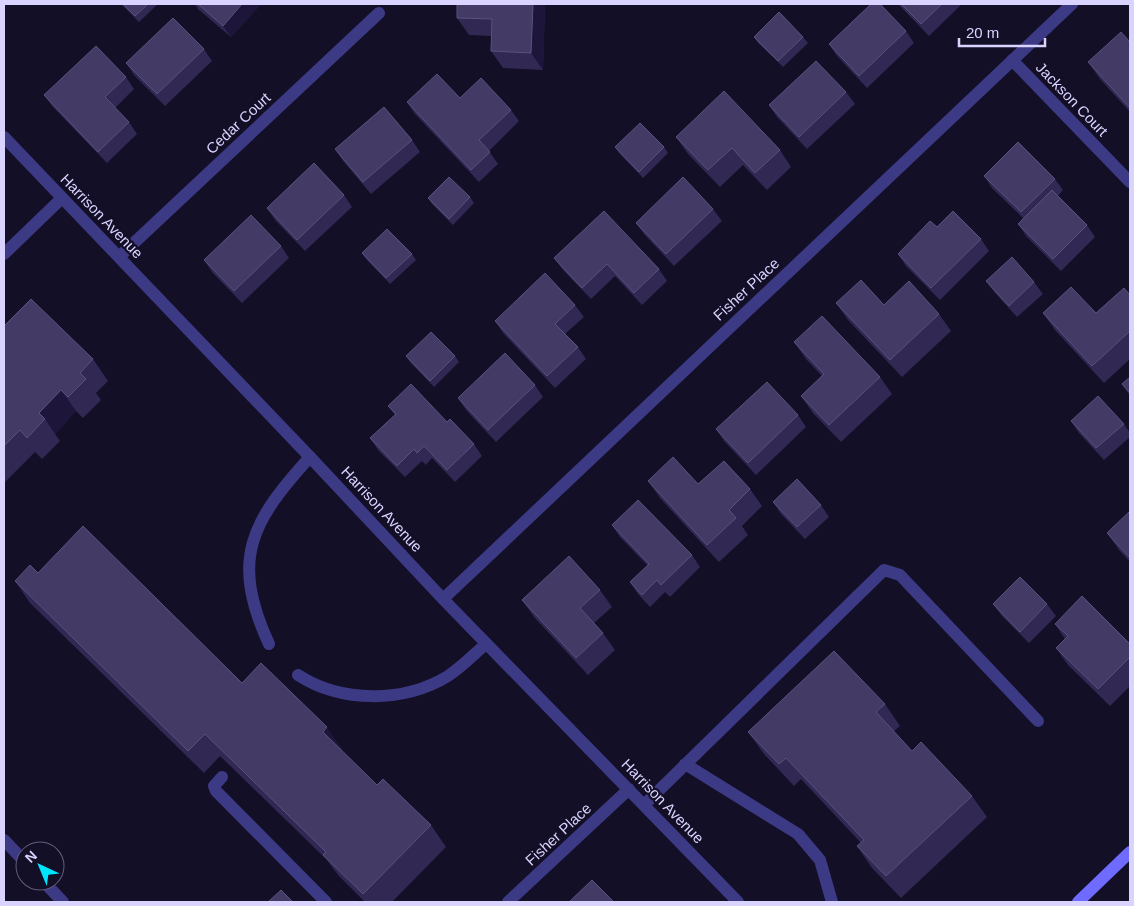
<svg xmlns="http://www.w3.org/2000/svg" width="1134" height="906" viewBox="0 0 1134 906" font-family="Helvetica,sans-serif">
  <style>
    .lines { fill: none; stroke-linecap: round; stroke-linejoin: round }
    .lane { stroke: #3d3a85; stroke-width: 12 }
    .street { stroke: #3d3a85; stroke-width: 12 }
    .secondary { stroke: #6f6bff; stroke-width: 12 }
    .wall { fill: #312854 }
    .shaded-wall { fill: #1d163a }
    .building { fill: #433a66; stroke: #5a527e }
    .labels { text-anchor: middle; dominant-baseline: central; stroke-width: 4.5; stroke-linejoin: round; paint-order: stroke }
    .street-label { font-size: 15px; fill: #d9d4ff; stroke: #130f26 }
  </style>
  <rect width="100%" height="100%" fill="#130f26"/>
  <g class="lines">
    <path class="lane" d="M269,644C230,559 251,522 310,457
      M298,675C341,703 404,703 448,676C462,667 474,654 486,644
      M685,764L798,834L820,860L832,902
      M222,777L214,786L216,791L326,902
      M644,805L884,570L900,575L1038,721
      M4,840L25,862
      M43,881L63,902"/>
    <path class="street" d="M1012,60L1130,182
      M4,137L310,457L443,599L738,902
      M4,254L62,198
      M119,257L379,13
      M443,599L1072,4
      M508,902L629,789"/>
    <path class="secondary" d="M1078,902L1130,852"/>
  </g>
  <path class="wall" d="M121,4H158L139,22Z
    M195,4H261L231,37L198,9Z
    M545,4L543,70L503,68L491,51L492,36L469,35L457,18Z
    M898,4H962L929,36Z
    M906,31L914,43L867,88L837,56L829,44Z
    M754,37H803L808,43L783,67L758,43Z
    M1130,42V112L1100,79L1088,62Z
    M204,49L212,61L165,106L134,75L126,63Z
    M126,77L134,89L115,108L129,122L137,134L107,163L53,107L44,95Z
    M846,92L855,104L807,149L777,117L769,105Z
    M460,98L511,110L519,121L489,151L498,164L479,182L415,114L407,102Z
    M676,137L780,150L791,167L767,190L743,165L720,187L688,154Z
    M412,140L420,152L371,194L343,161L335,149Z
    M615,147H664L668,153L643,178L619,153Z
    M984,176L1055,179L1063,190L1058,196L1087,225L1095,237L1061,271L1026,236L1018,224L1023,218L992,188Z
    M344,195L352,207L305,251L275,220L267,208Z
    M470,197L474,203L453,225L432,204L428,198Z
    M713,209L722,221L674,266L644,234L636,223Z
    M937,227L981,239L989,251L940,300L906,266L898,254Z
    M281,246L289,258L242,303L212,272L204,260Z
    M362,253L412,254L416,260L390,284L366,259Z
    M554,258L659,269L667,281L642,305L615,276L591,299L563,270Z
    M986,281L1034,282L1043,294L1017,317L995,293Z
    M1130,295V359L1104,383L1055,330L1043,313H1096Z
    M836,303L884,305L939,314L951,331L902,377L848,320Z
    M575,305L584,317L565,334L578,347L586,359L555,388L503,333L495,321Z
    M4,326L93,359L108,381L96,393L101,400L83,418L76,411L55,434L60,441L42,459L35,452L4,483Z
    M794,342L880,377L892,394L841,442L813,413L801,396L822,376L806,359Z
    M406,356H455L459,362L434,387L410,362Z
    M1130,377V396L1122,384Z
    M535,385L543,397L496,442L466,410L458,398Z
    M388,406L447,422L474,444L482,456L455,482L432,458L426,465L422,461L405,477L378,450L370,438L395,415Z
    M798,415L806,427L756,475L724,441L716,429Z
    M1071,421L1124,424L1130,433V437L1104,460L1079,433Z
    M648,481L698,484L750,489L762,506L742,526L748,535L719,562L660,498Z
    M773,502L821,505L829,517L805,539L781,514Z
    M1130,511V562L1119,550L1107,533Z
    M612,525L692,555L700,567L670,597L665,592L650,607L638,594L630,582L648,566L620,537Z
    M38,573L242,683L342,749L341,750L377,785L431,825L446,847L392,902H365L339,876L326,859L220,756L204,773L30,603L15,581Z
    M600,590L612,607L594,623L603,633L615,650L588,675L534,617L522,600Z
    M993,604H1047L1056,616L1029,643L1002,616Z
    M1055,624L1130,644V686L1110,706L1068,665L1056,648L1065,639Z
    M885,704L900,726L894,731L912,751L972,796L987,817L901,898L872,868L857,846L861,843L801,779L794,786L764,754L748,732Z"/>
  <path class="shaded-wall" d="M242,4H261L231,37L223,26Z
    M533,4H545L543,70L531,53Z
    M61,390L76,411L55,434L45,419L39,413Z
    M327,727L342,749L338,754L323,732Z"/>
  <path class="building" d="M123,4H148L135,16Z
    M198,4H242L223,26Z
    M457,4H533L531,53L491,51L492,19L457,18Z
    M871,4H880L906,31L859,76L829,44Z
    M901,4H942L921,24Z
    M779,12L803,37L778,61L754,37Z
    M173,18L204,49L157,94L126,63Z
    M1121,32L1130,42V108L1088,62Z
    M96,46L126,77L105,97L129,122L98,152L44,95Z
    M816,61L846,92L799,137L769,105Z
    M437,74L460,98L481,78L511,110L479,140L490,152L471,170L407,102Z
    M724,91L780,150L755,173L732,148L708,170L676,137Z
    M384,107L412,140L363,182L335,149Z
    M640,123L664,147L639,172L615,147Z
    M1018,142L1055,179L1021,212L984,176Z
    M314,163L344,195L297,240L267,208Z
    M449,177L470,197L449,219L428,198Z
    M683,177L713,209L666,254L636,223Z
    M1052,190L1087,225L1053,259L1018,224Z
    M604,211L659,269L634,293L607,264L582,288L554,258Z
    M953,211L981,239L931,288L898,254L930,221L937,227Z
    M251,215L281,246L234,291L204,260Z
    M387,229L412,254L386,278L362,253Z
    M1012,257L1034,282L1009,306L986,281Z
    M545,273L575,305L555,324L578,347L547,376L495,321Z
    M861,280L884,305L909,281L939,314L890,360L836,303Z
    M1071,287L1096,313L1124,288L1130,295V331L1092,366L1043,313Z
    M31,299L93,359L80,373L86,379L68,397L61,390L39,413L45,419L27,438L20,430L4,446V326Z
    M822,316L880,377L829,425L801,396L824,374L794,342Z
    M431,332L455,356L430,381L406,356Z
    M505,353L535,385L488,430L458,398Z
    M1130,377V393L1122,384Z
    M767,382L798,415L748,463L716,429Z
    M411,384L447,422L450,419L474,444L447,470L424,446L417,453L414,449L397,466L370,438L396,414L388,406Z
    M1098,396L1124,424L1096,448L1071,421Z
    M673,457L698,484L724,461L750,489L729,510L736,518L707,545L648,481Z
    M797,479L821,505L797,527L773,502Z
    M638,500L692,555L661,585L657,580L642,595L630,582L649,564L612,525Z
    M1130,511V558L1107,533Z
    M83,526L242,683L261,663L327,727L323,732L377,785L383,779L431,825L363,894L323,855L326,852L205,734L188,751L15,581L30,565L38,573Z
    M569,556L600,590L580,608L603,633L576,658L522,600Z
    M1020,577L1047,604L1020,632L993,604Z
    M1082,596L1130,644V657L1098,689L1056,648L1068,636L1055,624Z
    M834,651L885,704L876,712L912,751L921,742L972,796L886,876L857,846L864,840L786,758L779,764L748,732Z
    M592,880L614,902H569Z
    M281,890L293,902H268Z"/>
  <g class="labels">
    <g class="street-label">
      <text transform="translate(1072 99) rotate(46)">Jackson Court</text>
      <text transform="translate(238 123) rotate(-43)">Cedar Court</text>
      <text transform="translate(102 216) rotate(46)">Harrison Avenue</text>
      <text transform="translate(746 289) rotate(-43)">Fisher Place</text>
      <text transform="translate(382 509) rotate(47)">Harrison Avenue</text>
      <text transform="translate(663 801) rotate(46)">Harrison Avenue</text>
      <text transform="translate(558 834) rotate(-43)">Fisher Place</text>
    </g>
  </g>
  <rect width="1134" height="906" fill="none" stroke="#d9d4ff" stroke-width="10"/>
  <g transform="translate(40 866) rotate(316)"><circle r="24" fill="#130f26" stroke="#625e7d"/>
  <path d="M0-4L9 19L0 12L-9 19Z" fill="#00e5ff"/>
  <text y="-8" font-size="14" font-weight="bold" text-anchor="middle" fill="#d9d4ff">N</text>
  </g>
  <path d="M959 38v8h86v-8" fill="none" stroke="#d9d4ff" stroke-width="2.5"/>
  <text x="966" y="38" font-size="15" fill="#d9d4ff" stroke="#130f26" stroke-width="4" paint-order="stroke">20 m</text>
</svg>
